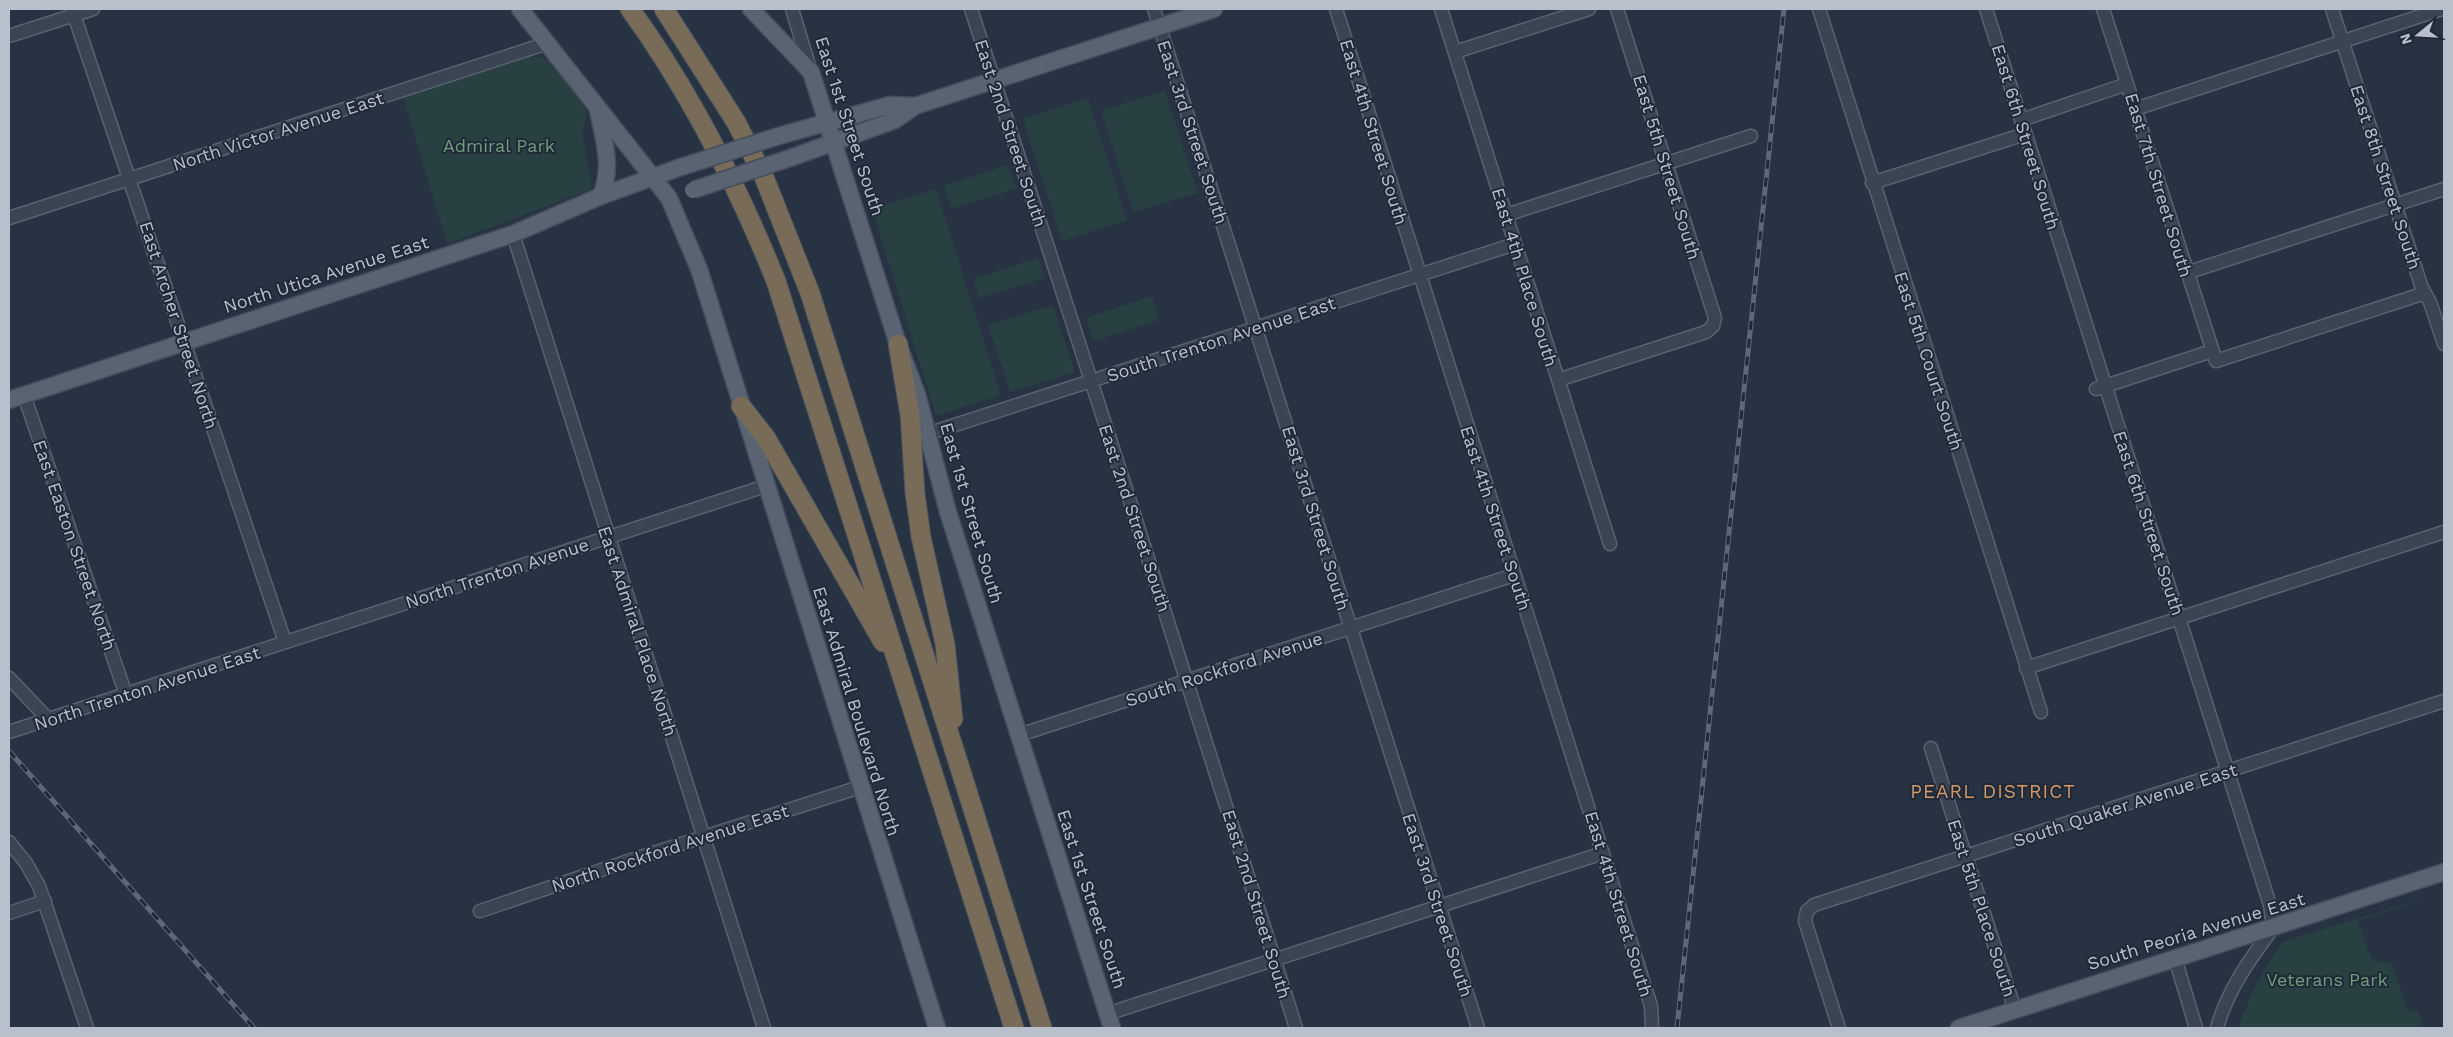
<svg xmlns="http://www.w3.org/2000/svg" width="2453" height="1037" viewBox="0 0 2453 1037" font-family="'Work Sans',sans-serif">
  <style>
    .green { fill: #294043 }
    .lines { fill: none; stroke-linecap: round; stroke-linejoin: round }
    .minor-casing { stroke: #59626f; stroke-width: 15 }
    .major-casing { stroke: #454d5b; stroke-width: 19 }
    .highway-casing { stroke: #464f5c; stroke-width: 21 }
    .minor { stroke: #3b4452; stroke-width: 12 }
    .major { stroke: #596372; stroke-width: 16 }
    .highway { stroke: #786c58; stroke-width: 19 }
    .rail-casing { stroke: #5d6879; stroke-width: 5 }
    .rail { stroke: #202937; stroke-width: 3; stroke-dasharray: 9; stroke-linecap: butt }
    .major-bridge-casing { stroke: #454d5b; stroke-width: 19; stroke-linecap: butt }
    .major-bridge { stroke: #596372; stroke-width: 16 }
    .labels { text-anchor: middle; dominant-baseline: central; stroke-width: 4; stroke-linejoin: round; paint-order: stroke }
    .street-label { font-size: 18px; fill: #b8c0cc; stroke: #202937 }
    .park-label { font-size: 18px; fill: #709d7b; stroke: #202937 }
    .neighbourhood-label { font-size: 19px; letter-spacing: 1px; fill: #d69a69; stroke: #202937 }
  </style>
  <rect width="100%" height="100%" fill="#273242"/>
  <path class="green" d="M531,55L532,57H540L550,61L584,105L587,115L582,132L592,189L447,244L403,97Z
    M1165,91L1198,193L1133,212L1101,111Z
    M1088,98L1127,220L1062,241L1023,119Z
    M1008,165L1017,188L951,209L944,186Z
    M936,189L1001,395L936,416L872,209Z
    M1038,258L1045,278L979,298L973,279Z
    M1152,296L1159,320L1094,341L1086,318Z
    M1053,305L1075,372L1010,392L988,325Z
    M2444,892L2358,921L2371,958L2382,963H2392L2408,1012L2418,1010L2423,1028H2237L2256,984L2282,942Z"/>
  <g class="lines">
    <defs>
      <path id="minor" d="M72,9L285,642
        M792,9L810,69
        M971,9L1128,495L1296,1028
        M1154,9L1478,1028
        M1336,9L1651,1006L1652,1028
        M1441,9L1610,544
        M1819,9L2041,712
        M1986,9L2270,905L2273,928C2250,959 2227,991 2217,1028
        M2103,9L2216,361L2425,293
        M2332,9L2422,288L2430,302L2444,344
        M9,36L93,9
        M1455,52L1589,9
        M2135,109L2442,9
        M2021,120L2127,84
        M1872,183L2025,134
        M1506,215L1751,136
        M9,218L548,43
        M513,234L764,1028
        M2186,273L2444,189
        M1558,380L1706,332L1713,326L1715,318L1617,9
        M2096,389L2212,351
        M24,395L126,695
        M927,434L1515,244
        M2026,668L2444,532
        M9,678L49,720
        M9,732L766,486
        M1019,735L1514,575
        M1931,748L2015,1010
        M9,842L26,863L39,886L87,1028
        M480,911L625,862L860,787
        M9,913L45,901
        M2175,958L2196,1028
        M1107,1014L1603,853
        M1839,1028L1805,921L1807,911L1814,905L2444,701"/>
      <path id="major" d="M520,9L669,198L699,269L937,1028
        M751,9L811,72L898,344L917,394L948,512L1112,1028
        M598,110C604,141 613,166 601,196
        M782,135L890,105L915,106
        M793,157L895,120L915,106L1214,9
        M9,400L513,234L601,196L681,167
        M1959,1028L2444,872"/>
      <path id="highway" d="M630,9C691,93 737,184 776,281L1014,1028
        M664,9L736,122L764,177L810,293L1042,1028
        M898,344L910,415L915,493L921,537L945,644L953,719
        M741,406L766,438L883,642"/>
    </defs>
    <use href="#minor" class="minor-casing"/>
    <use href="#major" class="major-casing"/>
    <use href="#highway" class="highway-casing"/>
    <use href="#minor" class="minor"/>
    <use href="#major" class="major"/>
    <use href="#highway" class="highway"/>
    <defs>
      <path id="rail" d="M9,751L254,1028
        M1677,1028L1784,9"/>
    </defs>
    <use href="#rail" class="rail-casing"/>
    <use href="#rail" class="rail"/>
    <defs>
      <path id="major-bridge" d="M681,167L782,135
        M693,190L793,157"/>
    </defs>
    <use href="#major-bridge" class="major-bridge-casing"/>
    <use href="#major-bridge" class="major-bridge"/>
  </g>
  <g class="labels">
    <g class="street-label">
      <text transform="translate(850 126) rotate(72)">East 1st Street South</text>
      <text transform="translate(278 131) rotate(-18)">North Victor Avenue East</text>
      <text transform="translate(1193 132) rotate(72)">East 3rd Street South</text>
      <text transform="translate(1374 132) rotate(73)">East 4th Street South</text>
      <text transform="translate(1011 133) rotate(72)">East 2nd Street South</text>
      <text transform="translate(2026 137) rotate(73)">East 6th Street South</text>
      <text transform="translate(1667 167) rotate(73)">East 5th Street South</text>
      <text transform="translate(2386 177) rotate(72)">East 8th Street South</text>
      <text transform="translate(2159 185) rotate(73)">East 7th Street South</text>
      <text transform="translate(326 274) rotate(-18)">North Utica Avenue East</text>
      <text transform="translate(1525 277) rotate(73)">East 4th Place South</text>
      <text transform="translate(179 325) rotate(72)">East Archer Street North</text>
      <text transform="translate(1221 339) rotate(-18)">South Trenton Avenue East</text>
      <text transform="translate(1929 361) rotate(72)">East 5th Court South</text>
      <text transform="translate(972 513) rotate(74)">East 1st Street South</text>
      <text transform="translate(1135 518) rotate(72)">East 2nd Street South</text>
      <text transform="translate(1316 518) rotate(73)">East 3rd Street South</text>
      <text transform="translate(1496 518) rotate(72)">East 4th Street South</text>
      <text transform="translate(2149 523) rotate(72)">East 6th Street South</text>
      <text transform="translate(75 545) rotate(71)">East Easton Street North</text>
      <text transform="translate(497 573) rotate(-18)">North Trenton Avenue</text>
      <text transform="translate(638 631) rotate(72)">East Admiral Place North</text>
      <text transform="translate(1224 669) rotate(-18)">South Rockford Avenue</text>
      <text transform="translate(147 688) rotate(-18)">North Trenton Avenue East</text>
      <text transform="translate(857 711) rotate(73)">East Admiral Boulevard North</text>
      <text transform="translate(2125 805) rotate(-18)">South Quaker Avenue East</text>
      <text transform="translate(670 848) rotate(-18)">North Rockford Avenue East</text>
      <text transform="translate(1092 899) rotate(72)">East 1st Street South</text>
      <text transform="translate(1257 904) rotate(73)">East 2nd Street South</text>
      <text transform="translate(1619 904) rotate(73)">East 4th Street South</text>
      <text transform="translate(1438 905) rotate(72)">East 3rd Street South</text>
      <text transform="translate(1982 908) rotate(72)">East 5th Place South</text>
      <text transform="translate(2196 931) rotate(-17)">South Peoria Avenue East</text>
    </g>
    <g class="park-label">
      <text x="499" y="145">Admiral Park</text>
      <text x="2327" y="979">Veterans Park</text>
    </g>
    <g class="neighbourhood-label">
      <text x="1993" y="791">PEARL DISTRICT</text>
    </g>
  </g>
  <rect width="2453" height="1037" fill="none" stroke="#b8c0cc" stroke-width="20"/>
  <g transform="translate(2418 35) rotate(252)" stroke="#202937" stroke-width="4" paint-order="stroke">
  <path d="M0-4L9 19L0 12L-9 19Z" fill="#b8c0cc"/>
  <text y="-8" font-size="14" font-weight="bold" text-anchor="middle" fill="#b8c0cc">N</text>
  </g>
</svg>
